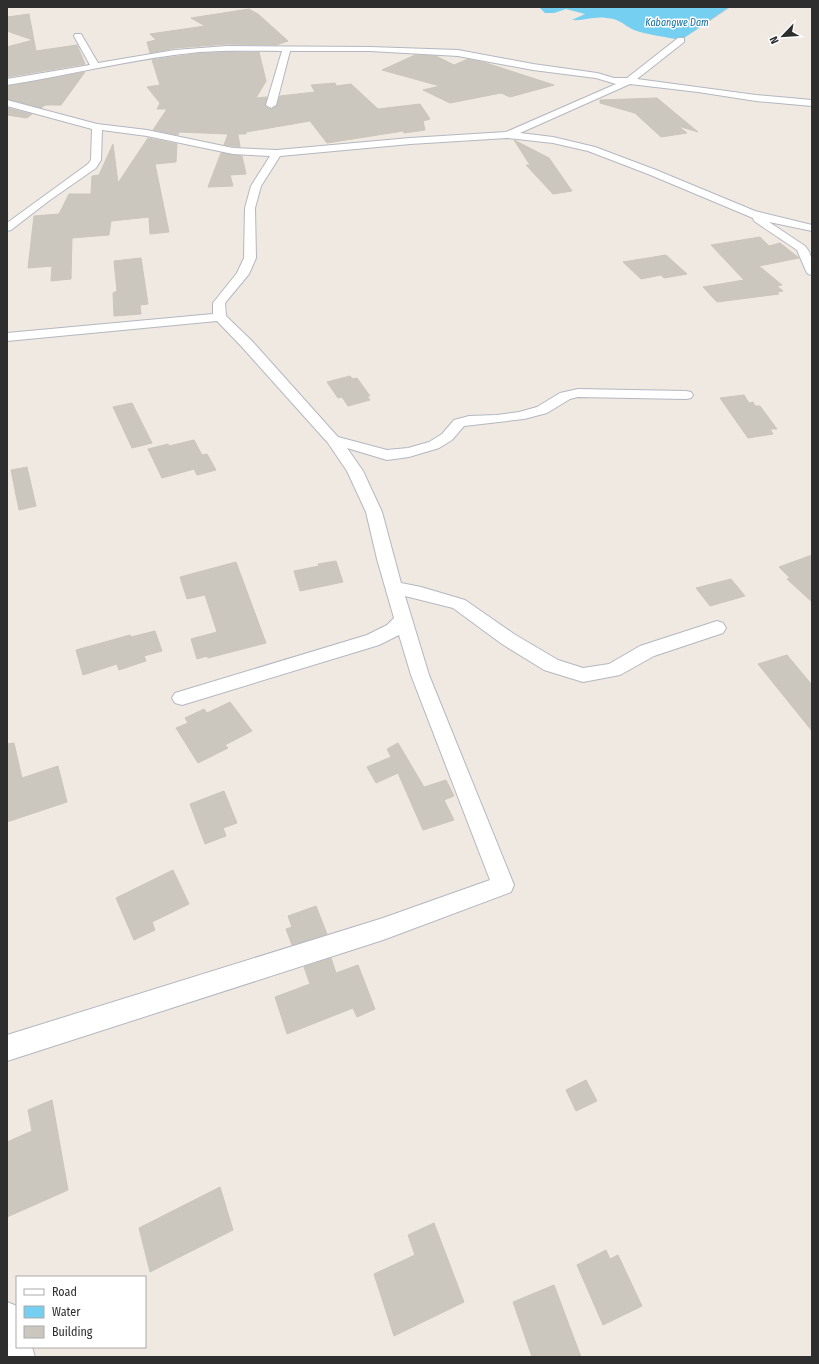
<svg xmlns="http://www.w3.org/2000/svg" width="819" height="1364" viewBox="0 0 819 1364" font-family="'Fira Sans Condensed',sans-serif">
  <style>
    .water { fill: #75cff0 }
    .building { fill: #cbc7bf; stroke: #cbc5ba }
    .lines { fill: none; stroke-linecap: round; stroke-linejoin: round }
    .street-casing { stroke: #b4b7c1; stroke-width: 2 }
    .path { stroke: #c9c9c9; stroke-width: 1; stroke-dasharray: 1.5 1; stroke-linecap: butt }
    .street { fill: #fff; fill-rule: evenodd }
    .labels { text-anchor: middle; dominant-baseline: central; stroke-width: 3; stroke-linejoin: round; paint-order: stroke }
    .far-water-label { font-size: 10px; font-style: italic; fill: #0d6fa3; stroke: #fff }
  </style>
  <rect width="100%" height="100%" fill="#efe9e1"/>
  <path class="water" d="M533,7H730L681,40C667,37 647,35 634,30C623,25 621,19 606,18C594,16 584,21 572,20L585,14L566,9L554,13H545L540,8Z"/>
  <path class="building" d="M249,9L258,14L288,41L276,45L227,44L175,48L150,53L147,42L156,40L150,34L205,26L191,18Z
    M29,14L36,51L77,45L85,64L7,77V47L33,40L7,31V17Z
    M259,52L266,81L256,98L267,97L265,106L270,109L277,105L280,96L315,92L311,85L335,83L336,86L351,84L378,109L420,104L430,119L423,121L425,130L404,133L403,131L327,143L310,121L246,132V134H238L240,147L224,145L228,134L179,132L178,135L153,130L167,109H157L160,103L147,87L160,85L152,60L200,53Z
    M415,55L436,56L454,65L468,59L486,63L554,85L510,97L501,93L450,103L423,90L440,86L382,70Z
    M85,72L61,105H45L41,108L7,99V86Z
    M657,98L698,132L678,126L687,133L661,137L636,114H638L600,103V100Z
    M7,108L32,114L27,118L7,115Z
    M148,138L177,144L176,162L155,164L169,232L150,234L149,217L111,221L109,235L72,238L71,279L51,281L52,266L28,268L34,216L59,214L69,194H91L92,176L99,175L113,144L118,183Z
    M514,140L549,158L572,191L553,194L526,165H530Z
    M221,153L242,156L246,174L230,175L233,186L208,187Z
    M760,237L769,246L780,243L799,258L759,266L782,285L777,286L783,291L777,292L779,294L717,302L703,287L744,280L711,245Z
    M666,255L687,274L664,278L661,275L641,279L623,262Z
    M141,258L148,304L140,305L141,314L114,316L113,293L117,291L114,261Z
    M350,376L353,379L357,378L370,396H367L370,400L348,406L342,397L338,398L327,382Z
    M744,395L749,403L753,402L755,406H760L777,429H770L773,434L748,438L720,398Z
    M132,403L152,443L132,448L113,407Z
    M194,440L202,455L207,454L216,470L197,475L194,469L162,478L148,449L168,444L169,446Z
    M27,467L36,506L19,510L11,470Z
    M812,555V602L787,579L790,578L779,567Z
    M336,561L343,582L300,591L294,571L319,566L318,564Z
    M236,562L266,643L208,658L207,656L197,659L191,639L217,632L205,595L187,599L180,577Z
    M731,579L745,596L710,606L696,588Z
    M155,631L162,651L144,656L146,661L119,670L117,664L83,675L76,650L130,635L131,637Z
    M787,655L812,685V731L758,664Z
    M230,702L252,731L225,745L228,748L198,763L176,728L188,723L185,718L204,709L207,713Z
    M14,743L22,778L58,766L67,802L7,822V744Z
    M398,743L424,787L446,780L454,796L444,800L454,820L423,830L398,773L376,783L367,767L391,757L387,749Z
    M224,791L237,823L223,828L226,836L205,844L190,804Z
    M173,870L189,904L152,922L155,930L134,940L116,898Z
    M316,906L327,934L292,945L286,929L292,927L288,916Z
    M331,958L336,973L358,965L375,1009L357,1017L353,1008L287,1034L275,997L310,984L304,967Z
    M586,1080L597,1101L576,1111L566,1090Z
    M52,1100L68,1190L7,1217V1142L32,1131L28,1110Z
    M220,1187L233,1230L150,1272L139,1228Z
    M434,1223L464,1302L394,1336L374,1274L415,1255L408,1235Z
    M606,1250L610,1259L618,1255L642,1306L603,1325L577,1265Z
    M554,1285L581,1357H532L513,1302Z"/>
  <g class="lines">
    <defs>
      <path id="street" d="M75,34H81L98,63L175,50L227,46L370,47L458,50L533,64L597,73L614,78H627L678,38H684V42L637,79L756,95L812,100V106L756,101L698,92L630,84L520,133L553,137L595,147L656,170L755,211L812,225V231L769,222L805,246C813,255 812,263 812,275L808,274L806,271L797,250L754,221L753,218L648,174L588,151L553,143L507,138L410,144L280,156L261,186L255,208L256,258L249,274L225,303L226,316L252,341L338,437L387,450L408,448L429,442L442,434L454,420L469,416L497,415L519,412L537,407L560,393L578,389L686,391L691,392L693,395L691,398L686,399L578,397L570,399L547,413L524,419L464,426L452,440L439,448L409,457L387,460L347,448L363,471L382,512L401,583L421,587L465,600L514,634L558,660L583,668L609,664L640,646L717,621L723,623L726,628L723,633L654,656L620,675L583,682L544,670L502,644L453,608L405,596L429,675L514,885L511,892L383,940L7,1061V1035L383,918L490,880L411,675L399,635L379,645L182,705L175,703L172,698L175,693L367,635L387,625L394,618L377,559L366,512L347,471L328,443L242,347L217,321L7,341V333L213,314V303L237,273L244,258L245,208L251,186L270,156L233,154L147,136L102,130L101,160L96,168L50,200L11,230L7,231V223L88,164L91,160L92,129L7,106V100L97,124L147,130L233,148L277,150L410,138L506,132L616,84L596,78L533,70L458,56L370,51H290L276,105L271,108L266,105L282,51C254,51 227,50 200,52C135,58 71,75 7,85V79L90,65L74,36Z
        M7,1302L17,1306V1347H32L35,1357H7Z"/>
    </defs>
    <use href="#street" class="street-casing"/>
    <path class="path" d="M693,32L730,7"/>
    <use href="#street" class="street"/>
  </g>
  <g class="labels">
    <g class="far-water-label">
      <text x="677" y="23">Kabangwe Dam</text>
    </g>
  </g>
  <rect width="819" height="1364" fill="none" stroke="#2e2e2e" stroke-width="16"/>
  <rect x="16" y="1276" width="130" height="72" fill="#ffffff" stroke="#ababab"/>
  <rect x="24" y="1289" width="20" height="6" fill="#ffffff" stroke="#ababab"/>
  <text x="52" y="1296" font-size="12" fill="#2e2e2e">Road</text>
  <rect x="24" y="1306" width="20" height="12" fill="#75cff0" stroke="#ababab"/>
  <text x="52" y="1316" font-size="12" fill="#2e2e2e">Water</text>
  <rect x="24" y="1326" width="20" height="12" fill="#cbc7bf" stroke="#ababab"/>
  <text x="52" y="1336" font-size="12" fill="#2e2e2e">Building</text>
  <g transform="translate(783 36) rotate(245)" stroke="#ffffff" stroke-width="3" paint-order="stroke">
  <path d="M0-3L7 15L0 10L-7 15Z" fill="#2e2e2e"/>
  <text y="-6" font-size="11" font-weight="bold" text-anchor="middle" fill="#2e2e2e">N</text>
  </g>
</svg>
